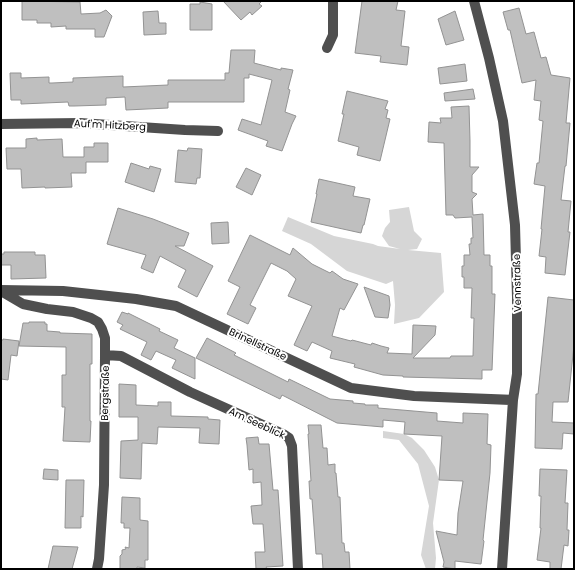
<svg xmlns="http://www.w3.org/2000/svg" width="575" height="570" viewBox="0 0 575 570" font-family="Poppins,sans-serif">
  <style>
    .green { fill: #d6d6d6 }
    .building { fill: #bfbfbf; stroke: #939393 }
    .lines { fill: none; stroke-linecap: round; stroke-linejoin: round }
    .minor { stroke: #4f4f4f; stroke-width: 10 }
    .labels { text-anchor: middle; dominant-baseline: central; stroke-width: 4; stroke-linejoin: round; paint-order: stroke }
    .street-label { font-size: 10px; fill: #000; stroke: #fff }
  </style>
  <rect width="100%" height="100%" fill="#fff"/>
  <path class="green" d="M409,207L414,231L422,239L417,249L408,250L441,253L444,292L419,318L394,324L395,305L393,281L386,284L347,271L311,244L282,231L288,217L334,236L373,244L378,246L400,249L389,246L382,236L385,228L390,222L389,210Z
    M383,431L404,434L412,438L424,450L435,467L439,480L433,523L436,558L435,569H426L421,555L429,506L418,464L399,440L383,438Z"/>
  <path class="building" d="M22,1L80,2L81,14L100,13L106,10L112,16L104,37H95V29H66V26L51,27V23H37V20H22Z
    M223,1H262L259,4L262,6L252,15L250,12L241,20Z
    M362,1H398L396,10L405,11L401,46L409,47L407,65L380,62L381,56L355,53Z
    M200,2L212,4V30H190V4H200Z
    M519,8L526,34L534,32L541,58L546,57L551,75L570,78L566,123H570L566,166H565L561,200L571,201L568,232H570L565,275L545,273L546,257L539,256L542,229H541L545,186L534,184L537,163H539L543,121L539,120L541,101L534,100L536,80L522,83L510,30H508L503,12Z
    M158,11L159,23H166V34L144,35L143,12Z
    M455,11L464,40L446,45L438,19Z
    M231,50H255L254,63L281,70V68L293,70L288,89L290,90L285,112L296,116L292,124L282,151L266,146L268,141L238,130L242,119L261,125L272,80L249,74V78H244V102H168V108L126,110L125,97L106,98V105L74,106H69L68,102L21,104V100H11L10,73H21V78L49,77V83H52L73,82V78L123,76V87L168,85V80H225V73H229Z
    M465,64L467,81L440,84L438,68Z
    M473,89L475,99L445,101L444,93Z
    M347,91L388,101L385,109L388,110L386,118L390,119L380,161L357,155L359,147L338,141L344,114H342Z
    M469,106L470,141V167H479L472,175V192L477,194L472,199L473,215L483,214L484,255H490V266H492V294H495L492,370H482V379L403,377V376L383,375L354,367L355,364L330,358L332,351L312,342L307,351L294,345L312,306L288,296L296,279L287,271L271,263L250,305L256,308L248,324L227,314L240,287L228,281L250,235L290,255L293,248L312,264L330,273L332,271L343,279L358,284L344,310L340,308L332,336L351,341L352,340L371,345L372,343L381,346L389,348L387,353L412,354L413,325L436,326L435,335L413,358H450L451,356H473L474,318H471L472,288H464V277H462V266H464V255H470L469,244H471V238H473L472,217L455,218L453,215H446L444,143L428,142L429,122L441,123L440,118H452L451,107Z
    M37,138V140L62,139L63,157H84V147H94V143H108V162H86V173H71L72,187L45,188V187L22,188L21,169H7L6,148H26V139Z
    M188,148L202,149L200,178H197L196,184L175,182L178,150L187,151Z
    M131,163L149,169L150,166L161,169L154,192L125,182Z
    M246,168L261,175L252,195L236,187Z
    M319,179L355,187L353,196L370,199L364,225H363L361,233L311,222L317,194H316Z
    M118,208L153,219L189,233L184,246H175L213,266L197,297L178,287L186,270L160,256L153,273L141,268L146,255L107,244Z
    M228,222L229,243L212,244L211,223Z
    M4,252H35V255H45L46,278L11,279V265H1V254H4Z
    M364,287L389,296L390,305L388,318L375,317Z
    M548,297L574,300V345L568,402H553L552,422L574,423V434L563,433L562,449L535,448L536,394H538Z
    M122,312L128,314V313L160,329L159,331L178,340L174,348L195,358V379L172,368L176,360L156,351L151,360L141,355L147,342L120,329L123,325L117,322Z
    M29,322H45V324H47V331L60,332V333L92,334V364H90V421H91L90,442L63,441L65,407H62V375H66V347L19,346L23,323H29Z
    M207,338L236,353L234,355L288,382L289,379L330,399L353,401V403L365,404V405H378V408L437,413V421L463,423V413L488,414L487,444L491,445L490,473L483,540L484,541L481,564L455,561V569L443,567L444,562L436,531L457,535L458,513L463,481L439,480L442,436L404,434L405,422L383,420V427L337,423L282,395L280,399L196,358Z
    M3,339L19,341L17,356L11,355L8,380L1,379V340H3Z
    M119,384L136,385V405L158,406V402H171V416L208,417V419L220,420L219,444L199,443L200,428L158,427L157,444L142,443L141,479L120,478L121,441L138,440V417H119Z
    M308,425H321L323,448H327L328,465L335,464V473H336L338,497H340L342,543H344L345,552H349L350,569H323L322,554H316L312,499H310L309,481H311L308,434H309Z
    M258,437L259,444H269L273,490H278L283,566L266,567L267,569H256L255,552H265L263,524H253L251,506L262,505L261,482L253,483V469L249,470L247,445L246,438Z
    M44,469L58,470V480L43,479Z
    M540,469L567,470L565,503H568L567,530H569L568,546L564,545L561,569H550V562L537,560L541,528H540L541,496H539Z
    M66,480H84L83,517L81,516V528H65Z
    M122,497L140,498V520L148,521V560H145V568L137,567V569H120V556L122,554V550L126,549L125,547L129,548L130,528H124V523H121Z
    M53,546L78,547L72,569H48Z"/>
  <g class="lines">
    <path class="minor" d="M474,1L489,58L503,121L515,225L517,297V374L513,400L502,569
      M327,48L333,35V1
      M1,124L80,123L185,130L218,131
      M1,290L63,291L136,299L176,306L351,388L414,396L513,400
      M1,291L23,304L47,309L73,312L91,318L98,322L102,329L105,338V355L104,485L99,559L97,569
      M105,355L121,356L190,392L283,434L289,438L292,446L298,569"/>
  </g>
  <g class="labels">
    <g class="street-label">
      <text transform="translate(110 125) rotate(3)">Auf'm Hitzberg</text>
      <text transform="translate(517 283) rotate(-91)">Vennstraße</text>
      <text transform="translate(258 344) rotate(25)">Brinellstraße</text>
      <text transform="translate(105 393) rotate(-89)">Bergstraße</text>
      <text transform="translate(257 423) rotate(25)">Am Seeblick</text>
    </g>
  </g>
  <rect width="575" height="570" fill="none" stroke="#000000" stroke-width="4"/>
</svg>
